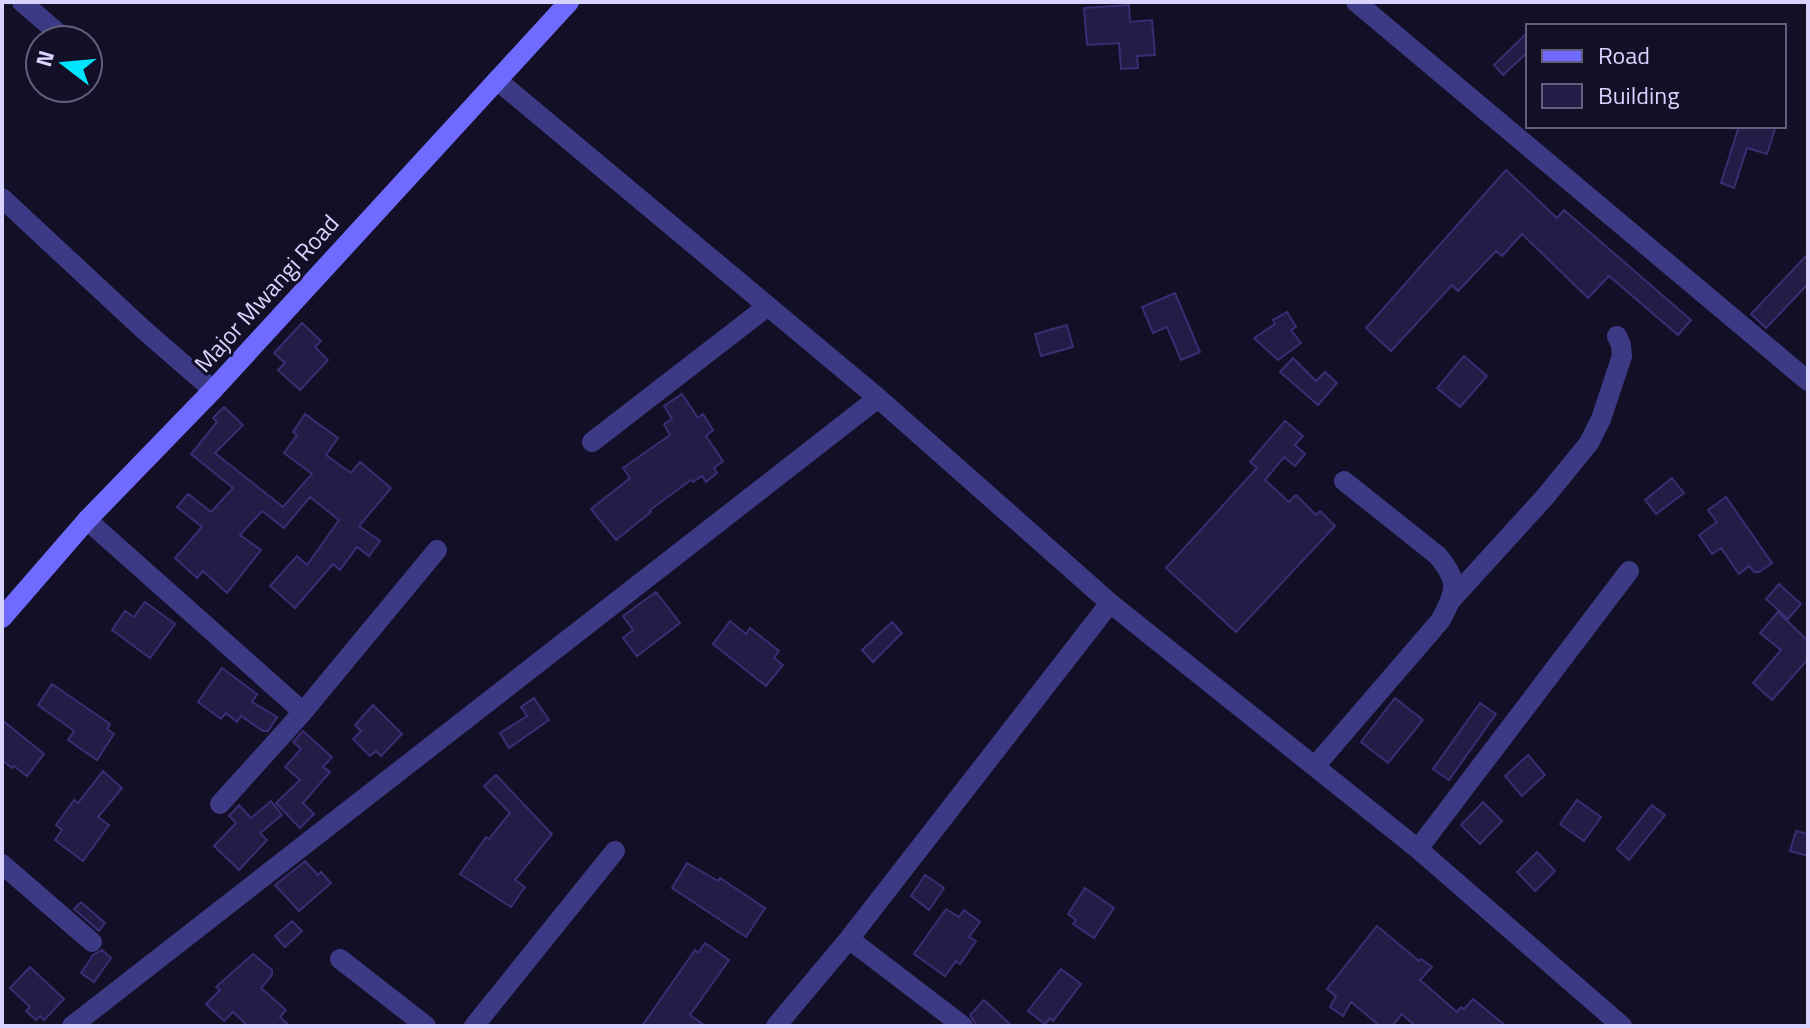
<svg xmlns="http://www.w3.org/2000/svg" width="1810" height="1028" viewBox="0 0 1810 1028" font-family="'Titillium Web',sans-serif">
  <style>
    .building { fill: #241b47; stroke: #3b2d73; stroke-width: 2 }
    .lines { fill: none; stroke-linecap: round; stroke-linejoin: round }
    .street { stroke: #3d3a85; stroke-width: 20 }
    .secondary { stroke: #6f6bff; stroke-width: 20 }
    .labels { text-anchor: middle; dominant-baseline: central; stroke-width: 6; stroke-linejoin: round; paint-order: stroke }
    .street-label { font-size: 24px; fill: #d9d4ff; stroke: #130f26 }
  </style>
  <rect width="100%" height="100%" fill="#130f26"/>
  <path class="building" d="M1129,5L1130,22L1152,20L1155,55L1137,56L1138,68L1121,69L1119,43L1087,45L1084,8Z
    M1528,32V52L1503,75L1494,65Z
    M1739,126H1776L1767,154L1747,148L1734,188L1721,183Z
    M1506,170L1557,218L1564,210L1691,320L1678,335L1609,276L1588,298L1522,234L1502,256L1496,251L1458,291L1452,285L1391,351L1366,328Z
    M1808,254V284L1766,328L1751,314Z
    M1175,293L1200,352L1181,360L1167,327L1153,333L1142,307Z
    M1287,312L1296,327L1291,330L1301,343L1278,360L1254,338L1275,324L1273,320Z
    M302,323L321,341L315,347L328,360L300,390L278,370L285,363L274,353Z
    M1067,325L1073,347L1041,356L1035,334Z
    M1464,356L1487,376L1460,407L1437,388Z
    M1293,358L1316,381L1325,372L1337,383L1318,405L1280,372Z
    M682,394L698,418L703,414L713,430L706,436L723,461L714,468L717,473L706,482L702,476L693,482L691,480L650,510L651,512L616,540L591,509L630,478L623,468L670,435L664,424L672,419L664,406Z
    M224,407L243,425L215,453L283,507L312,474L284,453L297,435L293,432L305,414L338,438L326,455L351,473L360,462L391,488L359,526L380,541L369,556L357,547L340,570L333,564L295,608L270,586L297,556L307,565L339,520L310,497L284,528L262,511L240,535L261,550L227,593L203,571L197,578L175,558L202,527L177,507L188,494L211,512L233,488L191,454L217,422L213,418Z
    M1285,421L1303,436L1295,445L1305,454L1295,466L1284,457L1265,480L1289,502L1296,495L1316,515L1320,511L1335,526L1236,632L1166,568L1257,468L1250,462Z
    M1672,478L1684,493L1656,514L1645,500Z
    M1726,497L1772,563L1759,572H1754L1749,566L1739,574L1721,548L1712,554L1699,535L1717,522L1708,510Z
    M1779,584L1801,604L1788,619L1766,599Z
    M656,592L680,623L637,656L623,638L633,630L623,616Z
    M145,602L175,624L150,658L112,630L125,611L134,617Z
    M1778,612L1808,641V659L1772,700L1753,683L1781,650L1760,633Z
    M730,621L746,634L750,628L779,651L774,658L783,665L766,686L713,644Z
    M892,622L902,633L873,662L862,650Z
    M222,668L257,694L252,702L277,717L268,731H263L241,716L237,722L226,713L221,719L198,702Z
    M52,684L110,724L107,729L114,734L97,760L68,740L74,731L38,705Z
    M534,698L549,720L509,748L500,733L527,716L521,707Z
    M1395,698L1423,720L1388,763L1361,742Z
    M1480,703L1496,714L1449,780L1433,769Z
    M373,705L402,734L381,756L376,751L370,756L353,739L361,731L355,725Z
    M2,720L44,754L27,776L14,766L12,768L2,760Z
    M303,731L332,757L323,767L330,772L303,803L314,814L300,828L276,803L300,780L285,767L301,749L293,742Z
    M1528,755L1545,775L1522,796L1505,776Z
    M103,771L122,788L98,817L109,825L83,861L55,840L62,830L56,825L74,800L78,803Z
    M496,775L552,834L515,880L525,887L511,907L460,874L486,837L489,839L510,813L484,786Z
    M1577,800L1601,817L1584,841L1560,824Z
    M271,801L282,815L260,833L267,840L239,870L214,846L236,823L229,816L239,805L251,818Z
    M1483,802L1502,821L1480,844L1461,825Z
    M1652,805L1665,815L1629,860L1617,849Z
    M1796,831L1808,834V856L1790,851Z
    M1537,852L1555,871L1535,891L1517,872Z
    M305,861L318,875L321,872L331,883L299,911L275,885Z
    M687,863L718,881L720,878L765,908L746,937L672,888Z
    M925,875L944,888L929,910L911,896Z
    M1085,888L1114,908L1094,938L1073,924L1076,920L1068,914Z
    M81,902L105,923L99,931L74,909Z
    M946,909L959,917L964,910L980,922L969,937L976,941L960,964L956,961L945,976L914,954Z
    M292,921L302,931L285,947L275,936Z
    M1377,926L1419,961L1421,959L1432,967L1420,980L1457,1012L1461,1007L1464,1009L1473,999L1506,1026H1415L1402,1014L1392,1026H1380L1351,1002L1343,1016L1330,1007L1336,996L1327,989Z
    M705,943L729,960L690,1015L705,1026H642L695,950L698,953Z
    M102,950L111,958L94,982L81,973L93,955Z
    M253,954L272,970V975L261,988L286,1010L280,1017L290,1026H248L233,1012L224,1021L206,1004L220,990L216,987Z
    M30,967L64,999L44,1020L40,1016L36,1020L26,1011L30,1007L10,988Z
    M1061,969L1081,984L1053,1021L1050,1018L1045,1024L1028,1011Z
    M984,1000L1012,1026H977L970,1015Z"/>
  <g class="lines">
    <path class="street" d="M22,2L66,40
      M1356,2L1808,381
      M497,80L878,398L1110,603L1418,849L1622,1026
      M2,198L144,330L213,390
      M592,442L768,306
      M87,520L303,712
      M1452,599L1545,497L1589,443L1601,419L1622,356L1621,345L1617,336
      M1316,765L1440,621C1456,592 1460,581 1437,555L1344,481
      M220,804L303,712L437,550
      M1418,849L1629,571
      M2,864L92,942
      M849,939L963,1026
      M340,959L426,1026
      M72,1026L878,398
      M474,1026L615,851
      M776,1026L849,939L1110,603"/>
    <path class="secondary" d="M2,618L87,520L213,390L569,2"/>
  </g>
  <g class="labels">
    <g class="street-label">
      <text transform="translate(266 293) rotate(-48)">Major Mwangi Road</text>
    </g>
  </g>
  <rect width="1810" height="1028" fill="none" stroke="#d9d4ff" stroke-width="8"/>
  <rect x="1526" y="24" width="260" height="104" fill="#130f26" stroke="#625e7d" stroke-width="2"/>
  <rect x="1542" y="50" width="40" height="12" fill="#6f6bff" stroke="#625e7d" stroke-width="2"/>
  <text x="1598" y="64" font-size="24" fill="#d9d4ff">Road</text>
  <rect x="1542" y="84" width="40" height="24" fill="#241b47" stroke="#625e7d" stroke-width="2"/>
  <text x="1598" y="104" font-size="24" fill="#d9d4ff">Building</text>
  <g transform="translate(64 64) rotate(286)"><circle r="38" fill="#130f26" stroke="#625e7d" stroke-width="2"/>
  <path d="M0-6L14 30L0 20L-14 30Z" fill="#00e5ff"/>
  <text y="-12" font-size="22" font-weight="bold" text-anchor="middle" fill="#d9d4ff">N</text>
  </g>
</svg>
